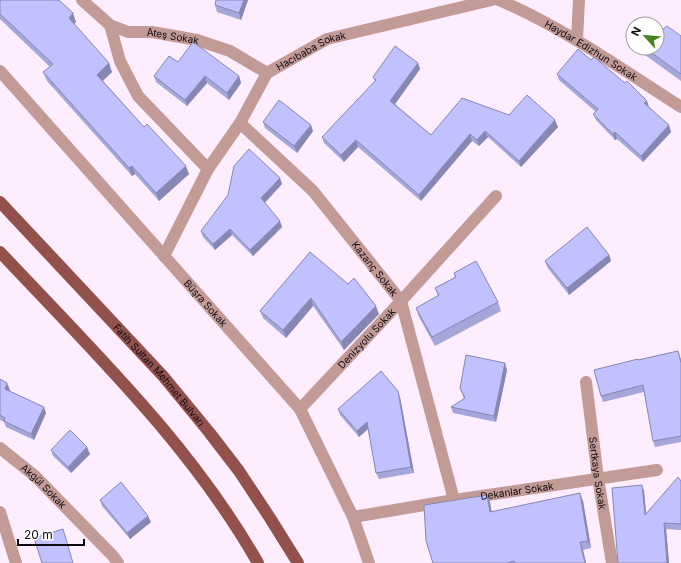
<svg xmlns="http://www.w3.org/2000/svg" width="681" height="563" viewBox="0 0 681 563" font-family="Inter,sans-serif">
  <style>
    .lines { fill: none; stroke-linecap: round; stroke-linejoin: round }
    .minor { stroke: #c39b96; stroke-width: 12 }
    .primary { stroke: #93514b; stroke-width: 12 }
    .wall { fill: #a5a6da }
    .shaded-wall { fill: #8687b2 }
    .building { fill: #c0c1fe; stroke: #8687b2 }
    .labels { text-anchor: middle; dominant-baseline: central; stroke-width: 4; stroke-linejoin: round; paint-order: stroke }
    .street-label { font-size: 10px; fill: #0f0a0f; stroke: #fff }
  </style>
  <rect width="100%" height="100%" fill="#feedfe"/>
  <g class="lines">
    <g class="minor">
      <path id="s1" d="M82,0L110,25L128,32H152L197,40L230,51L267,73"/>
      <path id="s2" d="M499,0C564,28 622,69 681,107"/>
      <path d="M110,25L120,61L138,96L208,169"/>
      <path d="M577,40L579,0"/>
      <path id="s3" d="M0,71L300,409L353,517L369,563"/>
      <path id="s4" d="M240,123L313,191L401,301L454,500"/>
      <path id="s5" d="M164,256L208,169L240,123L267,73L327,39L492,0"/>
      <path id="s6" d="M586,382L598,478L612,563"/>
      <path id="s7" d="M300,409L401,301L496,196"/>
      <path id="s8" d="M0,448L35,476L113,556L118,563"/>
      <path d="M0,512L16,563"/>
      <path id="s9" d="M353,517L454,500L657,470"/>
    </g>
    <g class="primary">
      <path id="s10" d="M0,202L163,376L209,432L239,471L270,518L298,563"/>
      <path d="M0,252C92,350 191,445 258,563"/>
    </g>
  </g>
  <path class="wall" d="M0,0L76,22L74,24L112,72L103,81L144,127L189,174L159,201L135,174L132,176L47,81L43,72L50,67L0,19Z
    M216,0H248L241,20L217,12L215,5Z
    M681,36V81L645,55L643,48H657Z
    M178,62L239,76L241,83L229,100L207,83L187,106L156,82L154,76Z
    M418,63L420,69L395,104L431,135L509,115L558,127L521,167L488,137L479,146L472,141L421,201L358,147L344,162L324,143L322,137L375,82L373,77Z
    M557,74L649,107L671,132L643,162L617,139L615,140L596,120L593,114L596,112L559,80Z
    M263,122L313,131L297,153L265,128Z
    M282,184L265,203L282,227L253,256L232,235L215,250L203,237L201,231Z
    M310,252L379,314L344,350L313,306L286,338L263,318L260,311Z
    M609,255L611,261L569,295L547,267L545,261Z
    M454,273L498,302L501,311L435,346L419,317L416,308L438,296L435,288L455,277Z
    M678,351L681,359V442L655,447L653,441L644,392L603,402L601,396L638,360Z
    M507,370L496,422L453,413L451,407L464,399L460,388Z
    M0,379L10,390L9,391L46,413L34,440L6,427L4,422L0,420Z
    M400,397L414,473L379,479L376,473L368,429L359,437L340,415L338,409Z
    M51,450L90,454L71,473L53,456Z
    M681,481V530L666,529L669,563H618L644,491L646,514Z
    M100,500L151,522L130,539L102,506Z
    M583,501L591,548L583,550L586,563H433L490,502L491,512Z"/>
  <path class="shaded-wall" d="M244,0H248L241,20L239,13Z
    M73,13L76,22L72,26L69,18Z
    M109,63L112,72L100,83L97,75Z
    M418,63L420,69L393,107L390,101Z
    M205,76L207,83L187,106L185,100Z
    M239,76L241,83L229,100L227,93Z
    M647,101L649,107L644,103Z
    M555,120L558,127L521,167L519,161Z
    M311,125L313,131L297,153L294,146Z
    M669,125L671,132L643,162L641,156Z
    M485,131L488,137L479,146L477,140Z
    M615,132L617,139L615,140L613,134Z
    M470,134L472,141L421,201L419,195Z
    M356,140L358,147L344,162L341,155Z
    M132,166L135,174L132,176L129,168Z
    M186,166L189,174L159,201L156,193Z
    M280,178L282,184L263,204L261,198Z
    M280,221L282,227L253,256L250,250Z
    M230,229L232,235L215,250L213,244Z
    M609,255L611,261L569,295L567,288Z
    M311,298L313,306L286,338L283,330Z
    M376,306L379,314L344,350L341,342Z
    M505,363L507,370L496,422L494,416Z
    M7,383L10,390L7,395L5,389Z
    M398,391L400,397L414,473L411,467Z
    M44,407L46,413L34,440L31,434Z
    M367,422L369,428L359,437L357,431Z
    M87,447L90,454L71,473L68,467Z
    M642,485L644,491L647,522L645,515Z
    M580,493L583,501L591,548L588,541Z
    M487,495L490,502L493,520L490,512Z
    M148,516L151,522L130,539L127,533Z
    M664,523L666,529L669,563H667Z
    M580,542L583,550L586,563H585Z"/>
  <path class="building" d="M0,0H59L73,13L69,18L109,63L97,75L144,127L147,124L186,166L156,193L132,166L129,168L43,72L53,64L0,14Z
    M216,0H244L239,13L215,5Z
    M667,26L681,36V74L645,48H657V34Z
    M193,42L239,76L227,93L205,76L185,100L154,76L169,56L178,62Z
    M395,46L418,63L390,101L431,135L462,98L509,115L527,95L555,120L519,161L485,131L477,140L470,134L419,195L356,140L341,155L322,137L376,80L373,77Z
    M578,49L591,60L594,57L625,83L627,81L647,101L644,103L669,125L641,156L615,132L613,134L593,114L598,109L557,74Z
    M279,100L311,125L294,146L263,122Z
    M249,149L280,178L261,198L280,221L250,250L230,229L213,244L201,231L228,195L234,166Z
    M587,227L609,255L567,288L545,261Z
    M310,252L348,284L354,278L376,306L341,342L311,298L283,330L260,311Z
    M476,261L498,302L432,337L416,308L439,295L435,288L456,277L454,273Z
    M678,351L681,363V436L653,441L643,385L601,396L594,370L638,359V360Z
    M466,355L505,363L494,416L451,407L465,398L460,388Z
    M381,371L398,391L411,467L376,473L367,422L357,431L338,409Z
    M0,379L7,383L5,389L44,407L31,434L4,421L5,418L0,415Z
    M70,430L87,447L68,467L51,450Z
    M678,477L681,481V524L664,523L667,563H618L612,488L642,485L645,515Z
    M121,482L148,516L127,533L100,500Z
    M580,493L588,541L580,542L585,563H514V561L507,563H433L426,541L424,505L487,495L490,512Z
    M63,529L73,563H42L34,538Z"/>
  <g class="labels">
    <g class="street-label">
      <text stroke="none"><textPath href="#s1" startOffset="102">Ateş Sokak</textPath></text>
      <text stroke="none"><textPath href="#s5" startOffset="260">Hacıbaba Sokak</textPath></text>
      <text stroke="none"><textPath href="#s2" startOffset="105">Haydar Edizhun Sokak</textPath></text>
      <text stroke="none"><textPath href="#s4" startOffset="199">Kazanç Sokak</textPath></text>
      <text stroke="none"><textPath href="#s3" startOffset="310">Büşra Sokak</textPath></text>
      <text stroke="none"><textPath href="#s7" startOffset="97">Denizyolu Sokak</textPath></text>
      <text stroke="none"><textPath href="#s10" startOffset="235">Fatih Sultan Mehmet Bulvarı</textPath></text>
      <text stroke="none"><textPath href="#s6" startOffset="92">Sertkaya Sokak</textPath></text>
      <text stroke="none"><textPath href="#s8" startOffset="58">Akgül Sokak</textPath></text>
      <text stroke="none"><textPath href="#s9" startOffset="166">Dekanlar Sokak</textPath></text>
    </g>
  </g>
  <g transform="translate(645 36) rotate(297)"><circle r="19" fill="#ffffff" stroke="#9f9d9f"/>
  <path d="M0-3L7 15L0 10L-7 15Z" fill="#488320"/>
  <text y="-6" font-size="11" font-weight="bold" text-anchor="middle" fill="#0f0a0f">N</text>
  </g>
  <path d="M18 539v6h66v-6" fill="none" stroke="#0f0a0f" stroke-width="2"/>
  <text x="24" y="539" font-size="12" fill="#0f0a0f" stroke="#ffffff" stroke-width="3" paint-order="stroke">20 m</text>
</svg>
